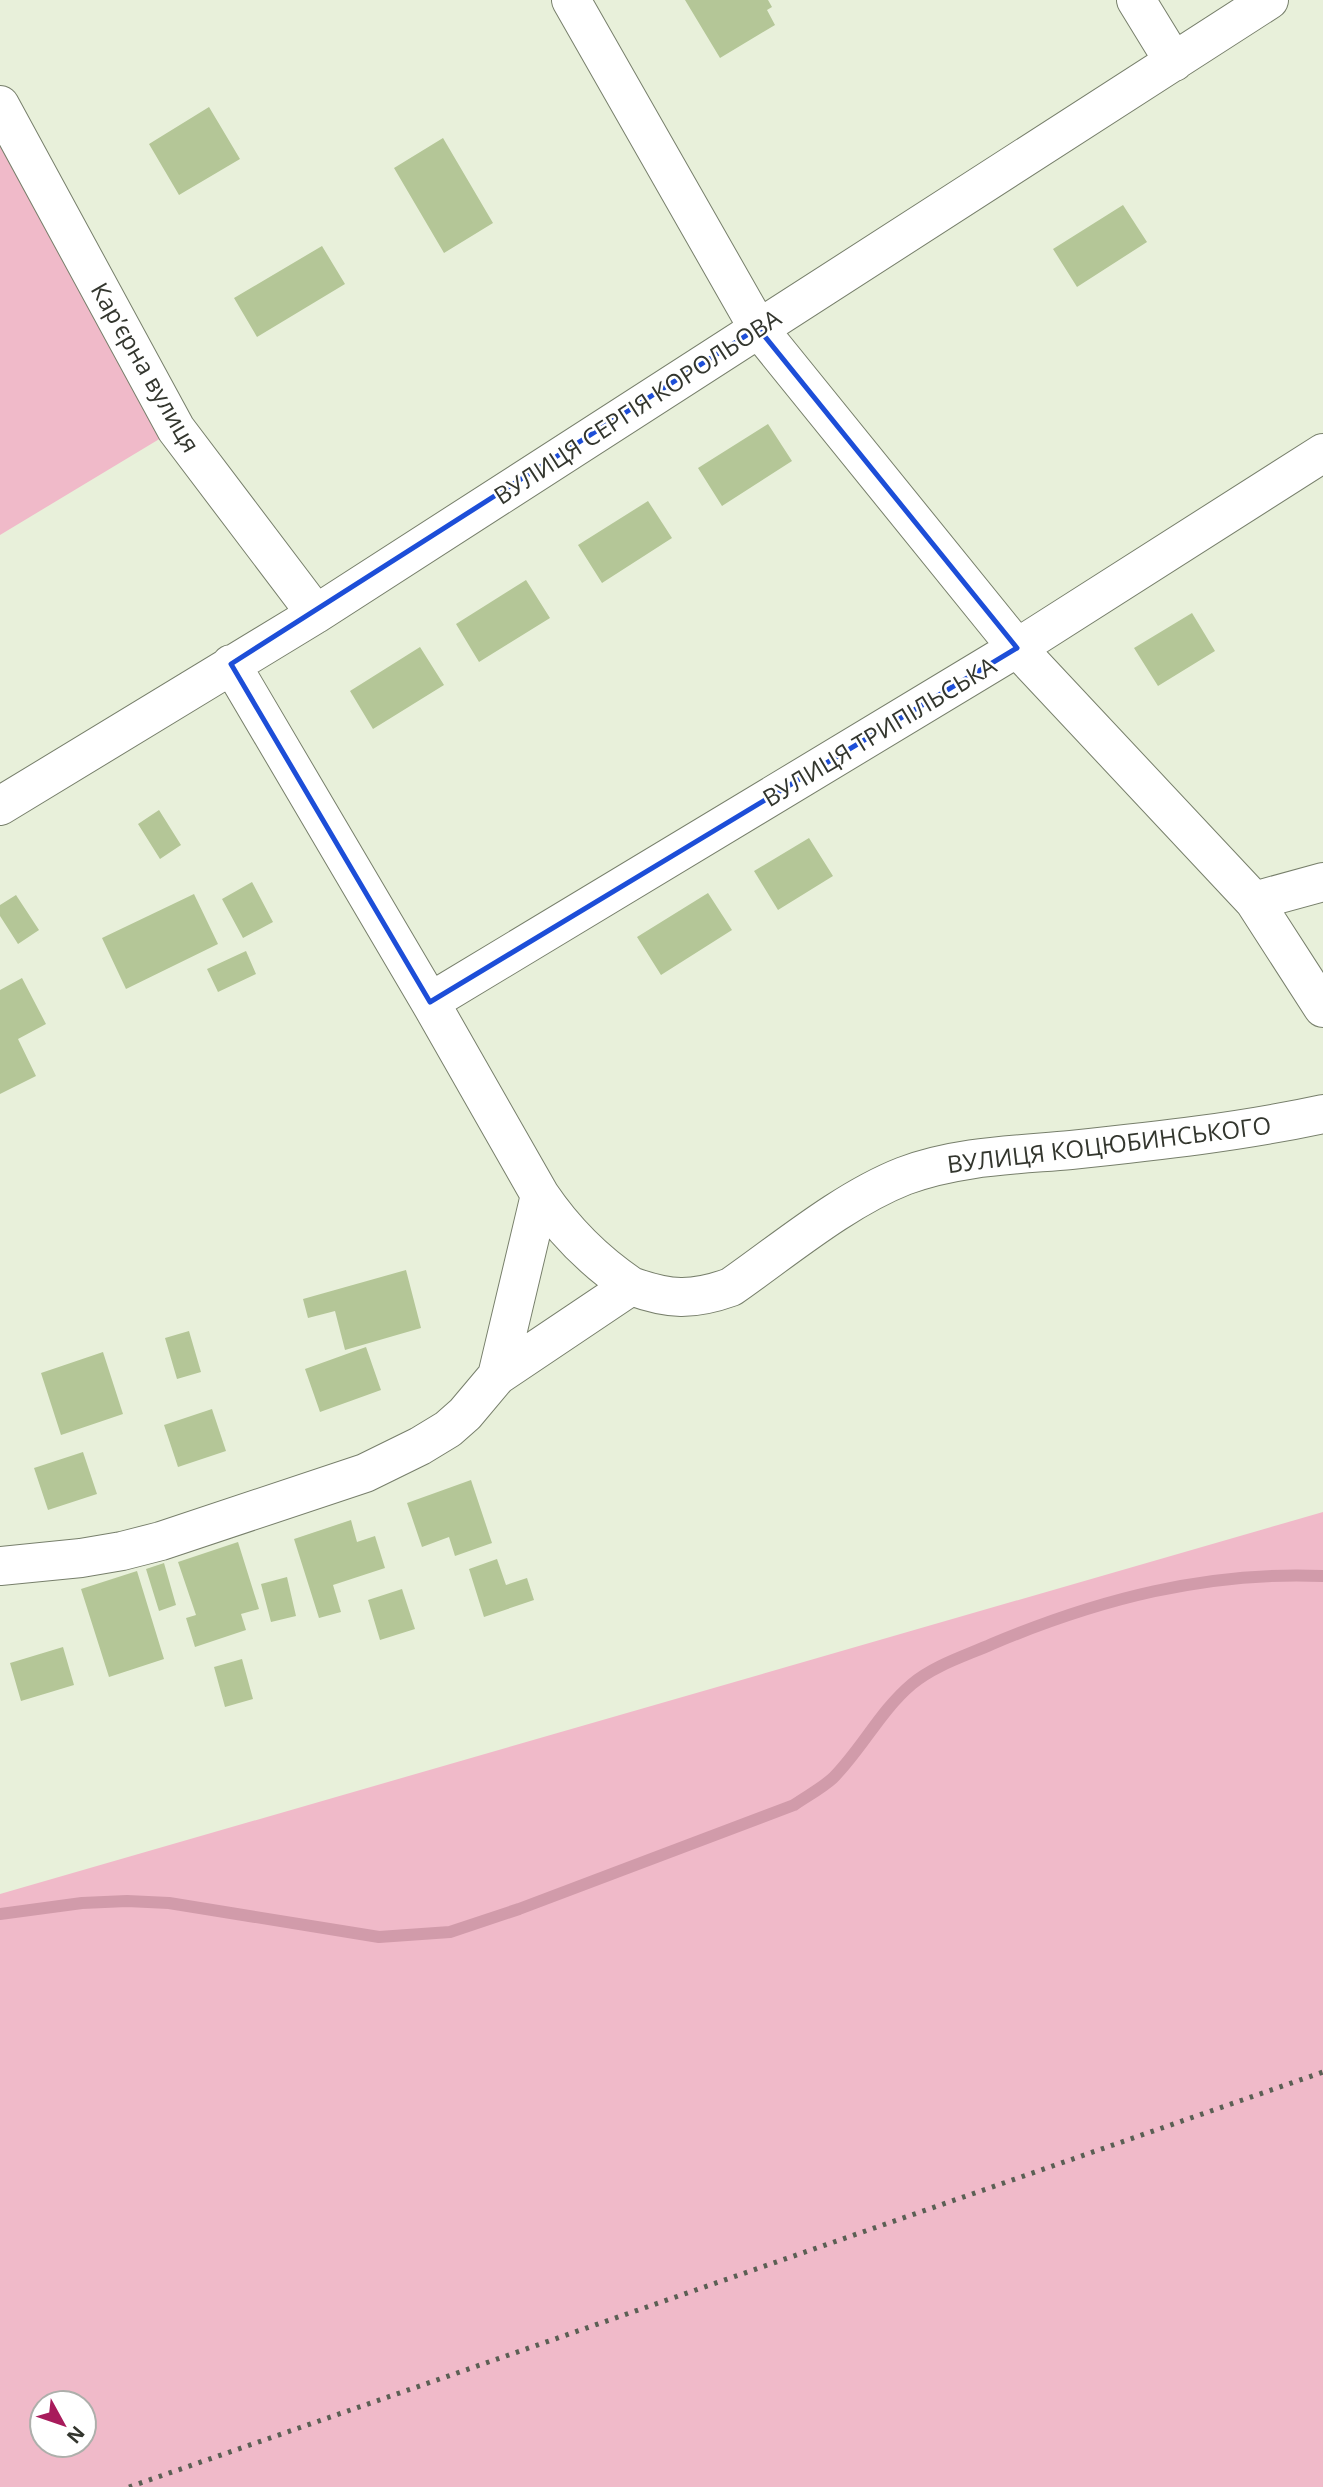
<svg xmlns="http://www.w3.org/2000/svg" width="1323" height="2487" viewBox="0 0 1323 2487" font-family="'Open Sans',sans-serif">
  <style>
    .green { fill: #f0bac9; fill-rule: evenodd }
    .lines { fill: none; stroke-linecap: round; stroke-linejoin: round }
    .stream { stroke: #d19baa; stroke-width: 12 }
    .building { fill: #b4c697 }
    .street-casing { stroke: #777f6b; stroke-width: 40 }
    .street { stroke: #fff; stroke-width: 38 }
    .rail { stroke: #5b5f54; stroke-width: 5; stroke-dasharray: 3.5 7; stroke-linecap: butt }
    .marked { fill: none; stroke: #1d4ed8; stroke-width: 5; stroke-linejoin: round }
    .labels { text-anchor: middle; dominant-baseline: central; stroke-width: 5; stroke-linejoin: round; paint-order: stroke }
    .street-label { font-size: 24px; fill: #33362e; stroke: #fff }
  </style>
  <rect width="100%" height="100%" fill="#e8f0da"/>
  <path class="green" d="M0,105L176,429L0,535Z
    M1323,1512V2487H0V1894ZM42,2403H84V2445H42Z"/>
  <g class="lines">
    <path class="stream" d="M0,1914L82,1903L127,1901L169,1903L379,1937L450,1932L519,1909L794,1805C807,1796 822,1788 833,1778C862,1749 880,1711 912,1684C935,1665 965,1656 992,1644C1099,1599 1207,1571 1323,1576"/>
  </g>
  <path class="building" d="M685,0H768L772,7L767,10L775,25L720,58Z
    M209,107L240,159L179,195L149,144Z
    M443,138L493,223L444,253L394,168Z
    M1123,205L1147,242L1077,287L1053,249Z
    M322,246L345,284L257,337L234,298Z
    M768,424L792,461L722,506L698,468Z
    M648,501L672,538L602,583L578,545Z
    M526,580L550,618L479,662L456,624Z
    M1192,613L1215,651L1158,686L1134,648Z
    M420,647L444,685L373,729L350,691Z
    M159,810L181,845L160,859L138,824Z
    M809,838L833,876L778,910L754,871Z
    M252,882L273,922L243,938L222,899Z
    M708,893L732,930L661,975L637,937Z
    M194,894L218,944L126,989L102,938Z
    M16,895L39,930L18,944L0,916V905Z
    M246,951L256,974L218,992L207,969Z
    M22,978L46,1024L18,1039L36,1076L0,1094V990Z
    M406,1270L421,1328L345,1350L335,1311L308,1318L303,1299Z
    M189,1331L201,1372L177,1379L165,1338Z
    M366,1347L381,1390L320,1412L305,1369Z
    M103,1352L123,1414L61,1435L41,1373Z
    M212,1409L226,1451L178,1467L164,1425Z
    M83,1452L97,1494L48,1510L34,1468Z
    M471,1480L492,1543L455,1556L449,1537L422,1547L407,1503Z
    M351,1520L357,1542L375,1536L385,1568L333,1585L341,1612L319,1618L294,1539Z
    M238,1542L259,1609L241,1614L246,1630L195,1647L186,1618L196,1615L178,1562Z
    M497,1559L506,1585L527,1578L534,1600L484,1617L469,1569Z
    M164,1563L176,1605L159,1611L146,1569Z
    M137,1571L164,1659L109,1677L81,1589Z
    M287,1577L296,1616L271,1622L261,1584Z
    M402,1589L415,1629L380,1640L368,1600Z
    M63,1647L74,1685L21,1701L10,1663Z
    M242,1659L253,1699L225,1707L214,1667Z"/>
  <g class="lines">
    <defs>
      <path id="street" d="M571,0L758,328L1017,648L1254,901L1323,882
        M1136,0L1174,62
        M0,105L176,429L316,614
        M231,664L430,1002L540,1195C565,1232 594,1261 631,1286
        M0,806L316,614L1269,0
        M1254,901L1323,1008
        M430,1002L1017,648L1323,453
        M497,1376L540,1195
        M0,1566L81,1558L122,1551L161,1541L365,1473L420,1446L448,1429L465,1414L497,1376L631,1286C669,1300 692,1301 731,1287C784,1250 843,1200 904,1176C957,1156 1015,1155 1071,1150C1156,1141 1240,1132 1323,1114"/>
    </defs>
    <use href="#street" class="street-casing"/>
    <use href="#street" class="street"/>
    <path class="rail" d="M129,2487L1323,2072"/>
  </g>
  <path class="marked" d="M758,328L1017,648L430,1002L231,664Z"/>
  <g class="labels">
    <g class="street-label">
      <text transform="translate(146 367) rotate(60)">Карʼєрна вулиця</text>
      <text transform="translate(637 406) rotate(-33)">ВУЛИЦЯ СЕРГІЯ КОРОЛЬОВА</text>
      <text transform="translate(879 731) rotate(-31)">ВУЛИЦЯ ТРИПІЛЬСЬКА</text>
      <text transform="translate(1109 1144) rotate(-7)">ВУЛИЦЯ КОЦЮБИНСЬКОГО</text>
    </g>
  </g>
  <g transform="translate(63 2424) rotate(130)"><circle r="33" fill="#ffffff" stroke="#adafab" stroke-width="2"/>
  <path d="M0-5L12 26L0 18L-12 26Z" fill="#a81b5b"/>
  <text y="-10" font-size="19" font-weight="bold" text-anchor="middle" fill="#33362e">N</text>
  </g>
</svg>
